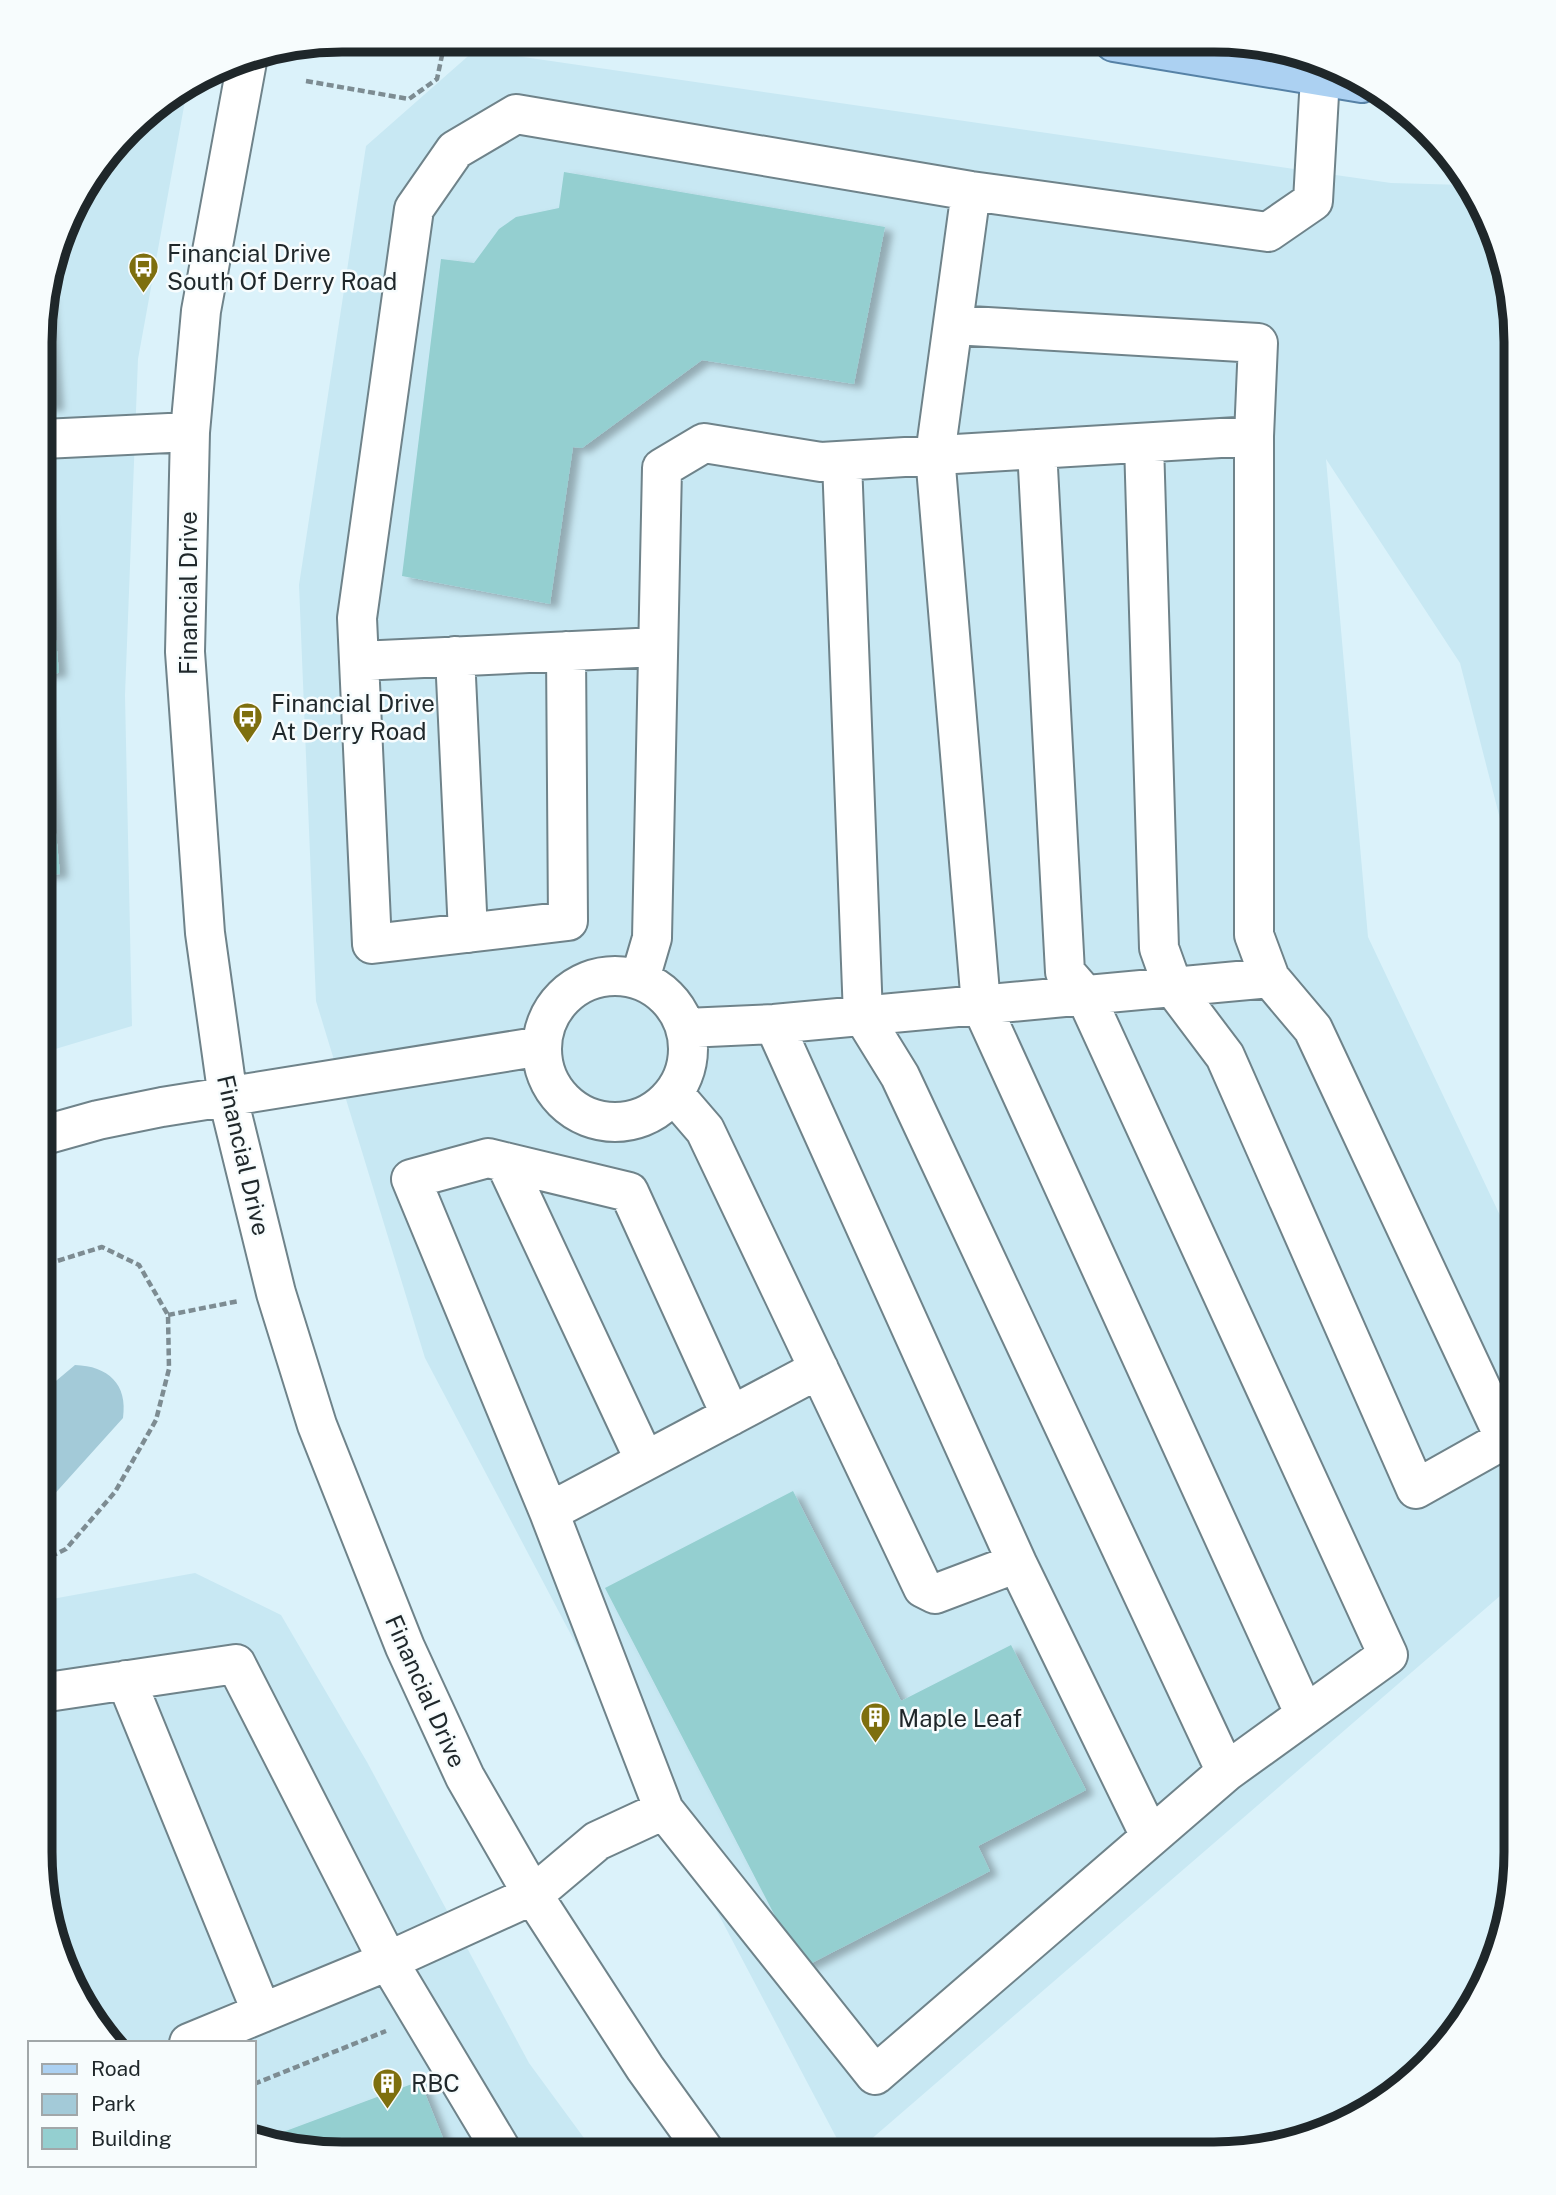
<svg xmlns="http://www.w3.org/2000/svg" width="1556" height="2195" viewBox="0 0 1556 2195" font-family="'Public Sans',sans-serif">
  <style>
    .built { fill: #c8e8f3 }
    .green { fill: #a3cad8 }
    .building { fill: #94cfd0; filter: url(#shadow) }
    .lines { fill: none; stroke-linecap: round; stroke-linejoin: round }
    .minor-casing { stroke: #6f838a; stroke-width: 42 }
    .major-casing { stroke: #5682a6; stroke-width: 42 }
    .path { stroke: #7d8c92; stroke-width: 4.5; stroke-dasharray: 7 3.5; stroke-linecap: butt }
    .minor { stroke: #fff; stroke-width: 38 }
    .major { stroke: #acd1f2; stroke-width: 38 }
    .labels { text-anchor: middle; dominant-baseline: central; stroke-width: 5; stroke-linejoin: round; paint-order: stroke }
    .poi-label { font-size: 24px; fill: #1f272a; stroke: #f7fcfd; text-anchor: start }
    .street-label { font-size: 24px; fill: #1f272a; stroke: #f7fcfd }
    .rim { fill: none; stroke: #1f272a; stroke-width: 9 }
  </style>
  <defs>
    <filter id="shadow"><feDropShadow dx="8" dy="4.5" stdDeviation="3.5" flood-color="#0004"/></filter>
  </defs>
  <rect width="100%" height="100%" fill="#dbf2fa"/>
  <path class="built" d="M475,50L1391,183L1465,185L1485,209L1516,342V881L1460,663L1326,459L1368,937L1515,1247V1583L854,2154H845L425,1358L316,1001L299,585L366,146Z
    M187,90L138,359L125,695L132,1026L42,1053L43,303L81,192L144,115Z
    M195,1573L281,1615L367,1762L529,2063L595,2153L304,2152L254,2133V2043H109L71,1986L40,1853L41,1601Z"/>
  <path class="green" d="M75,1365C108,1366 128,1384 123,1418L41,1509V1380L50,1386Z"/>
  <path class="building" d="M564,172L885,227L854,384L702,360L582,448L573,447L550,604L402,576L441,259L474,263L499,229L516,217L559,208Z
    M47,290L56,406L43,407V303Z
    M43,496L59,673L42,674Z
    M42,690L60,874L42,875Z
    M793,1491L901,1701L1011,1645L1086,1790L978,1846L990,1871L802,1968L605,1588Z
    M420,2081L449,2153L304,2152L267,2138Z"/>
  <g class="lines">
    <defs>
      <path id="minor" d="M248,56L201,311L190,432L185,652L205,933L228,1098L276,1293L317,1425L405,1647L465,1777L533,1895L645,2068L706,2153
        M971,191L935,455L981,1005L1305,1715
        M953,325L1258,343L1254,436V935L1270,978L1313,1029L1505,1439L1416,1489L1225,1056L1173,987L1159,948L1144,443
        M43,439L190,432
        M842,461L863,1016L900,1076L1226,1772
        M566,651L568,921L372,944L357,618L414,209L455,150L516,114L971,191L1268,232L1313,201L1320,77
        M455,656L468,933
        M359,661L658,647
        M542 1049a73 73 0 1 1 146 0a73 73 0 1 1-146 0Z
        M640,979L652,938L662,468L704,443L821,462L1254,436
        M774,1024L1017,1563L1150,1836
        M686,1028L774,1024L1270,978
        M674,1094L705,1130L923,1588L935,1594L1017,1563
        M41,1136L98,1120L162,1107L542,1046
        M505,1162L645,1461
        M731,1416L629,1192L488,1158L411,1179L549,1512L664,1810L875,2075L1226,1772L1388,1655L1085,995L1065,972L1037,449
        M549,1512L819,1369
        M126,1680L262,2013
        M41,1693L236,1664L388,1961L189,2043
        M503,2153L388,1961L533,1895L597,1841L664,1810"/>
      <path id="major" d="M1114,42L1362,83"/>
    </defs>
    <use href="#minor" class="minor-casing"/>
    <use href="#major" class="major-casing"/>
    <path class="path" d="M306,81L409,99L437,79L445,41
      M168,1315L239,1301
      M41,1561L66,1549L115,1492L156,1420L169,1369L168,1315L139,1265L102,1247L41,1266
      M254,2084L386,2031"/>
    <use href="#minor" class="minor"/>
    <use href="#major" class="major"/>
  </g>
  <defs>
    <symbol id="bus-pin" viewBox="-11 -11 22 30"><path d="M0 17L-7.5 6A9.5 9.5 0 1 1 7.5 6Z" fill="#7e6f0e" stroke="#f7fcfd"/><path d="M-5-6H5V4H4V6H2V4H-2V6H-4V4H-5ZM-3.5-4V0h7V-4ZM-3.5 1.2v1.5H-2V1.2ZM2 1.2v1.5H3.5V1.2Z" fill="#fff"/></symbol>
    <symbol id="building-pin" viewBox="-11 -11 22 30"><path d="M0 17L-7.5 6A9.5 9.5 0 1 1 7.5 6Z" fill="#7e6f0e" stroke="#f7fcfd"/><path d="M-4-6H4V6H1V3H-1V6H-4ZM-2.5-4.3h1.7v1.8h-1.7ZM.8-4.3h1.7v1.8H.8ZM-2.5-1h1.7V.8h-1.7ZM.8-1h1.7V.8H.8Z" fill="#fff"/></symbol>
  </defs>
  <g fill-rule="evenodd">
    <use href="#bus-pin" x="126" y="250" width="35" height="47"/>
    <use href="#bus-pin" x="230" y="700" width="35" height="47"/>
    <use href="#building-pin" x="858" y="1700" width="35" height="47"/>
    <use href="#building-pin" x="370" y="2066" width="35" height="47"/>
  </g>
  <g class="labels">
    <g class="poi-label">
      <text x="167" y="253">Financial Drive<tspan x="167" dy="28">South Of Derry Road</tspan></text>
      <text x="271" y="703">Financial Drive<tspan x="271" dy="28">At Derry Road</tspan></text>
      <text x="898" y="1718">Maple Leaf</text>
      <text x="411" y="2083">RBC</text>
    </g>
    <g class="street-label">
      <text transform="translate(188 593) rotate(-90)">Financial Drive</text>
      <text transform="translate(244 1155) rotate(77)">Financial Drive</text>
      <text transform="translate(426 1691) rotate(66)">Financial Drive</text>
    </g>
  </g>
  <path d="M0 0H1556V2195H0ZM342 52H1214A290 290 0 0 1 1504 342V1852A290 290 0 0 1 1214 2142H342A290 290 0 0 1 52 1852V342A290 290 0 0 1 342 52Z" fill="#f7fcfd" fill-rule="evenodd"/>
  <path class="rim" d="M342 52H1214A290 290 0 0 1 1504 342V1852A290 290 0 0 1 1214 2142H342A290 290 0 0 1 52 1852V342A290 290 0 0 1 342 52Z"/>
  <rect x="28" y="2041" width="228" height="126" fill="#f7fcfd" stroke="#a1a7a9" stroke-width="2"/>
  <rect x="42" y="2064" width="35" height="10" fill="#acd1f2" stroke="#a1a7a9" stroke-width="2"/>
  <text x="91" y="2076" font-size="21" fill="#1f272a">Road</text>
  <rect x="42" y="2094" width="35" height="21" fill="#a3cad8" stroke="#a1a7a9" stroke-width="2"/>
  <text x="91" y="2111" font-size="21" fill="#1f272a">Park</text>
  <rect x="42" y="2128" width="35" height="21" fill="#94cfd0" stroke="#a1a7a9" stroke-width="2"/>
  <text x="91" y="2146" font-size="21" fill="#1f272a">Building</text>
</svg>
